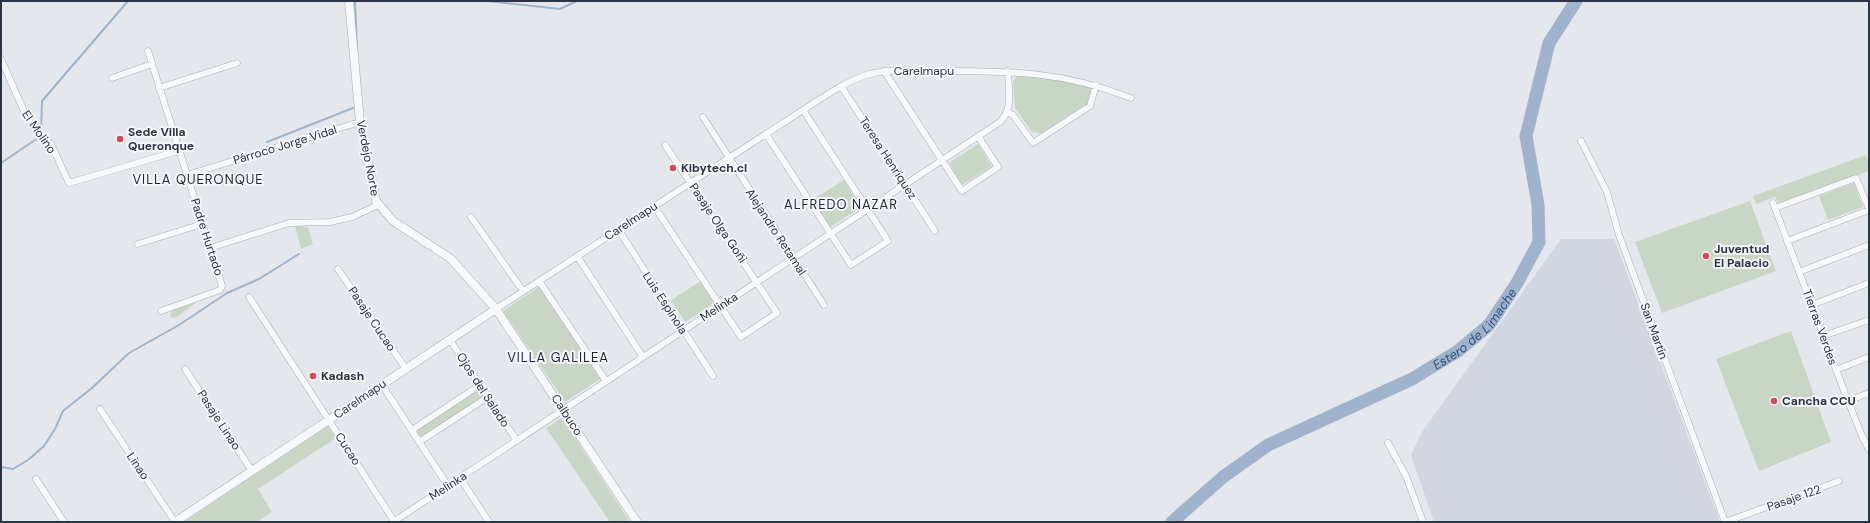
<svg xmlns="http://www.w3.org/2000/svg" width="1870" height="523" viewBox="0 0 1870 523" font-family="'DM Sans',sans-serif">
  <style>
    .built { fill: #d2d6de }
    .green { fill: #c9d6c5 }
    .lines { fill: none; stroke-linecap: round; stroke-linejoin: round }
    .stream { stroke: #9fb4cc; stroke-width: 2 }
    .river { stroke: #9fb4cc; stroke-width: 13 }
    .minor-casing { stroke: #a9aeb7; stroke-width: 7 }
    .tertiary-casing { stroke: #a9aeb7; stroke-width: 9 }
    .minor { stroke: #f7f8fa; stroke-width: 6 }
    .tertiary { stroke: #f7f8fa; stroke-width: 8 }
    .poi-dot { fill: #d1495b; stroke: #f4f6f9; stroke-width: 1.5 }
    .labels { text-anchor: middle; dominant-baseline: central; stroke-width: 4; stroke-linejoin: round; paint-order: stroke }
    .street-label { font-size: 12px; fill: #2b3445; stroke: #f4f6f9 }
    .poi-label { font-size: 12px; font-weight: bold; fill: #2b3445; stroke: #f4f6f9; text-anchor: start }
    .neighbourhood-label { font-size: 13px; letter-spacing: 1px; fill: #1d2536; stroke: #f4f6f9 }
    .water-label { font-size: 13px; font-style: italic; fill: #34527a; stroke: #f4f6f9 }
  </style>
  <rect width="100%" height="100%" fill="#e4e7ec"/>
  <path class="built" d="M1561,239H1614L1720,522H1434L1411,455L1422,432Z"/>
  <path class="green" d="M1018,75L1046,77L1093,88L1088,103L1042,133L1032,132L1015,108L1013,81Z
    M978,144L992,166L962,185L949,163Z
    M1866,155L1869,163V171L1780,205L1775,197L1756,204L1753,196Z
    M844,180L861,207L829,228L812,200Z
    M1854,183L1863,207L1828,220L1819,196Z
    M1750,201L1776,271L1662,313L1635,242Z
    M295,226L308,227L313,244L301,249Z
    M701,281L715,303L685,322L671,300Z
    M540,286L602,378L565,402L503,311Z
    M201,299L177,317L172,318L170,315L173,310Z
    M1791,331L1831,442L1759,471L1716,359Z
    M479,388L484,396L421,438L416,430Z
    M562,418L630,522H610L546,428Z
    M328,426L336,438L258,489L272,512L257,522H184Z"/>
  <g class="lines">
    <path class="stream" d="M355,1L357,48
      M487,1L560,9L577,1
      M267,142L353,108
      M1,163L41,136L42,101L128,1
      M1,467L13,469L28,460L44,446L55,429L63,411L92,388L129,353L179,325L227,293L259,279L299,254"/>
    <path class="river" id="s1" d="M1172,522L1223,477L1268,445L1412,379L1458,351L1489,325L1517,283L1539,242L1538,205L1526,136L1549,43L1576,1"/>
    <defs>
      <path id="minor" d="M148,51L222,286L220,290L161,311
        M1,59L23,109L33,127L51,144L69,183L178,151
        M884,71L962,191L998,167L978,136
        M112,78L152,64
        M841,86L935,231
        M159,88L237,63
        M1007,112L1013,115L1033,143L1090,106L1096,85
        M703,117L824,305
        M766,134L851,265L888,241L803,110
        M1581,141L1607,192L1619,235L1725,522
        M187,175L360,122
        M1773,203L1848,401L1862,436L1869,449
        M654,206L741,337L777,313L665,145
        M1775,208L1856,178L1869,209
        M471,217L523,291
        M618,229L713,376
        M1787,241L1869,210
        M138,244L202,224
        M210,248L289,223L330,222L352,217L378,205
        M577,256L643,357
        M338,269L406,369
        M1799,272L1869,245
        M539,281L606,381
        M249,297L394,521
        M1812,305L1869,283
        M496,309L803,110C824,97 845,81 870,74C892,68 916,71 939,71C1011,71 1062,71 1131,98
        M1823,336L1869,320
        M450,340L517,441
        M185,369L252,471
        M1836,370L1869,357
        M382,385L448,486
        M1848,401L1869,393
        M100,409L175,522
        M412,430L480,385
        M419,442L488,397
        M1388,443L1406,476L1423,522
        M460,478L489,522
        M36,479L64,522
        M393,522L1000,122C1014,108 1008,89 1008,71
        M1725,522L1839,481"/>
      <path id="tertiary" d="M349,1L360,122L376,201L393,221L450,258L496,309L637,522
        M175,522L496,309"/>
    </defs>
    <use href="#minor" class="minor-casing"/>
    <use href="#tertiary" class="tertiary-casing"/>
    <use href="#minor" class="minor"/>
    <use href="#tertiary" class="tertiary"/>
  </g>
  <g class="poi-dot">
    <circle cx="120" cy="139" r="4"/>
    <circle cx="673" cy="168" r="4"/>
    <circle cx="1706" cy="256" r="4"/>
    <circle cx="313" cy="376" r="4"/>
    <circle cx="1774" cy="401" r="4"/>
  </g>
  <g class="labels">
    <g class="street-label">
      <text x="924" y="71">Carelmapu</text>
      <text transform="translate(39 132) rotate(55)">El Molino</text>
      <text transform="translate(285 145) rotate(-17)">Párroco Jorge Vidal</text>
      <text transform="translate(368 158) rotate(79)">Verdejo Norte</text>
      <text transform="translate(888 158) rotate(57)">Teresa Henríquez</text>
      <text transform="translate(631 221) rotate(-33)">Carelmapu</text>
      <text transform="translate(718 223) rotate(56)">Pasaje Olga Goñi</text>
      <text transform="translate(776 232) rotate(57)">Alejandro Retamal</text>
      <text transform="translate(207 237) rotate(72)">Padre Hurtado</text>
      <text transform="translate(665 303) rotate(57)">Luis Espínola</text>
      <text transform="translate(719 307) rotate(-33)">Melinka</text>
      <text transform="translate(372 319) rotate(56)">Pasaje Cucao</text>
      <text transform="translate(1820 327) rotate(70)">Tierras Verdes</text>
      <text transform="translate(1654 331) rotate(70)">San Martín</text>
      <text transform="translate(483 390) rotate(57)">Ojos del Salado</text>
      <text transform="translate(360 399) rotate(-34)">Carelmapu</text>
      <text transform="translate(567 415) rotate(57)">Calbuco</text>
      <text transform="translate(219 420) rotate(57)">Pasaje Linao</text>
      <text transform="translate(348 449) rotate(57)">Cucao</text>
      <text transform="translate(138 466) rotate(56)">Linao</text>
      <text transform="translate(448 486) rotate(-33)">Melinka</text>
      <text transform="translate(1794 498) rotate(-19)">Pasaje 122</text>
    </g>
    <g class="poi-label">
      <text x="128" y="132">Sede Villa<tspan x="128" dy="14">Queronque</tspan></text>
      <text x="681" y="168">Kibytech.cl</text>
      <text x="1714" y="249">Juventud<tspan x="1714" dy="14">El Palacio</tspan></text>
      <text x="321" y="376">Kadash</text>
      <text x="1782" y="401">Cancha CCU</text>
    </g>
    <g class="neighbourhood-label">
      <text x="198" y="179">VILLA QUERONQUE</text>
      <text x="841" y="204">ALFREDO NAZAR</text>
      <text x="558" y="357">VILLA GALILEA</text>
    </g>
    <g class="water-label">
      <text stroke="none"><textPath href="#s1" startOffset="363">Estero de Limache</textPath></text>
    </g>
  </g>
  <rect width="1870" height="523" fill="none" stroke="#2b3445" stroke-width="4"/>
</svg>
